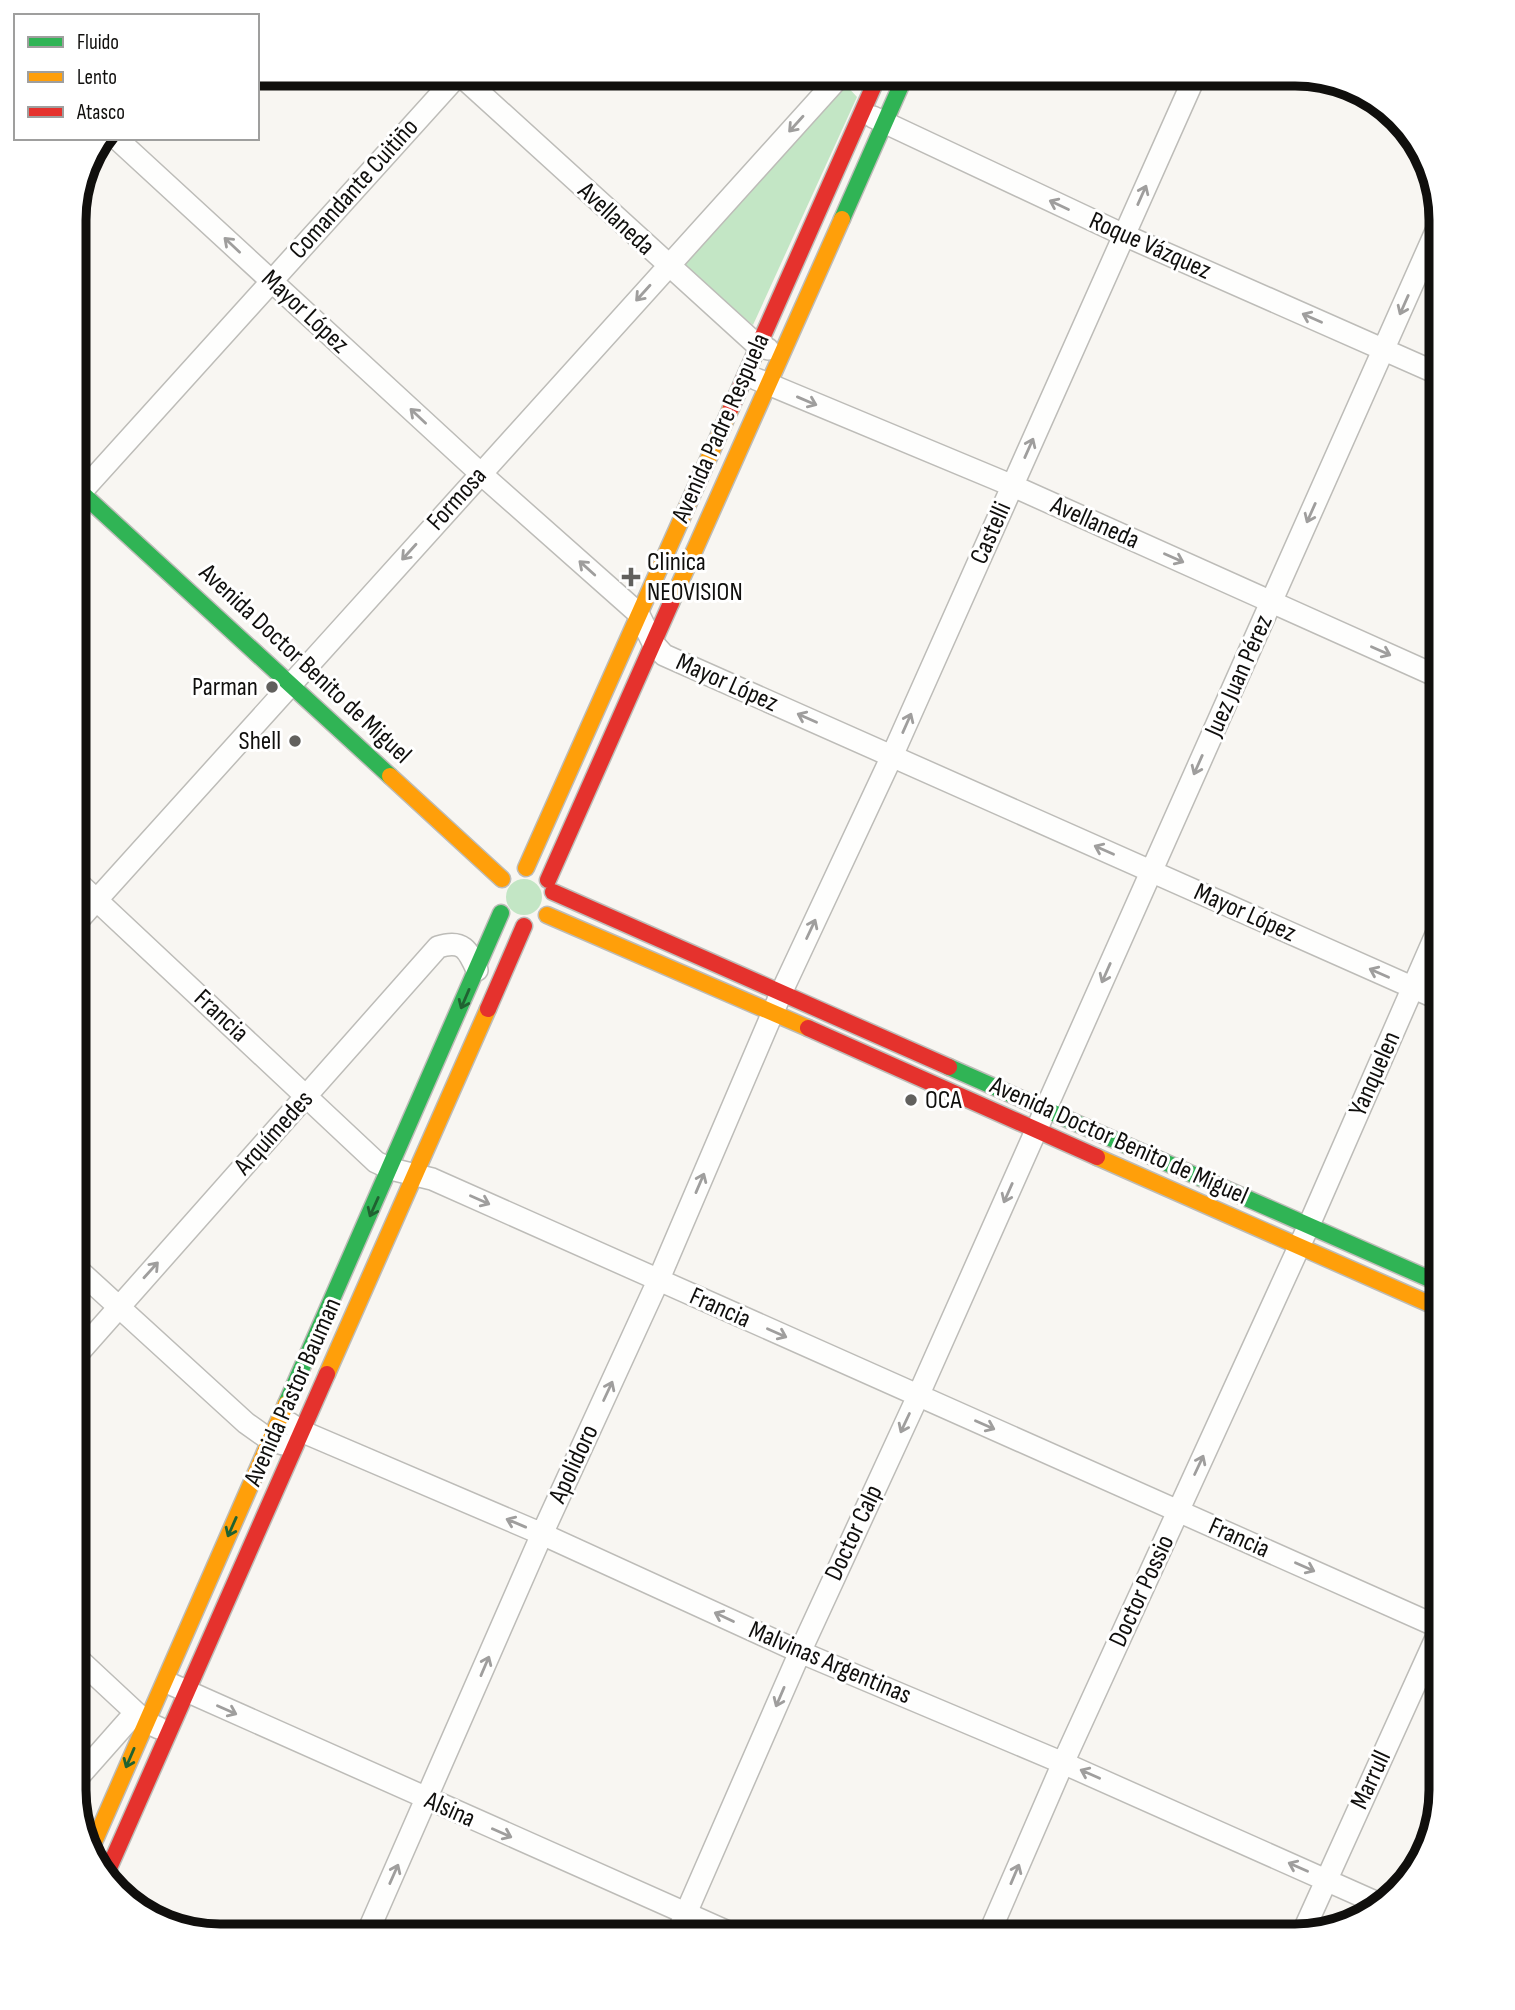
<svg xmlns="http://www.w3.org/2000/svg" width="1515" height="2010" viewBox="0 0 1515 2010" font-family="'Sofia Sans Condensed',sans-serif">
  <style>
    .green { fill: #c3e6c5 }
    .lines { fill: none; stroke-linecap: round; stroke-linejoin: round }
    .street-casing { stroke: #bdbcb8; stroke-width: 24 }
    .fast-casing { stroke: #bdbcb8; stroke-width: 19 }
    .slow-casing { stroke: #bdbcb8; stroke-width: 19 }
    .jam-casing { stroke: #bdbcb8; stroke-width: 19 }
    .street { stroke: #fefefd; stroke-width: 21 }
    .fast { stroke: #30b455; stroke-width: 16 }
    .slow { stroke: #ff9f0a; stroke-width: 16 }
    .jam { stroke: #e5322d; stroke-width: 16 }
    .oneway { stroke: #9f9e9d }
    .oneway2 { stroke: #206231 }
    .poi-dot { fill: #61605d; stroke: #fff; stroke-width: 2.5 }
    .labels { text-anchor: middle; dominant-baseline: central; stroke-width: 6; stroke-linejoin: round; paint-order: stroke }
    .street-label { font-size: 26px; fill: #100f0d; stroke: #fff }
    .poi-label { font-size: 26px; fill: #100f0d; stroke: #fff; text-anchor: start }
    .rim { fill: none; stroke: #100f0d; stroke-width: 9 }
  </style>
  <rect width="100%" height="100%" fill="#f8f6f2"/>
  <path class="green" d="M845,84L857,97L753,325L680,268Z
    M506 897a18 18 0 1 1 36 0a18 18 0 1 1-36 0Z"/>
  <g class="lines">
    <defs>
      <path id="street" d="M873,117L1124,235L1441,375
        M116,138L480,473L638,613L653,643L664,655L1441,1000
        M756,379L1013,486L1441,678
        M74,500L459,74L757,345L768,349
        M74,879L376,1162L391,1169L432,1179L1441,1628
        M74,925L842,74
        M74,1266L246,1423L270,1440L283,1444
        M74,1358L438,947C463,939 468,950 477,970
        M289,1423L301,1431L542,1534L800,1652L1063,1763L1382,1905
        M74,1655L146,1722L159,1728
        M173,1685L737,1936
        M74,1782L135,1713
        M1302,1934L1441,1627
        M366,1936L542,1534L658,1281L782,991L892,756L1196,74
        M676,1936L800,1652L918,1396L1441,220
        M988,1936L1063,1763L1309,1225L1441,923"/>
      <path id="fast" d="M842,219L906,74
        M74,486L390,776
        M949,1067L1441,1284
        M286,1404L501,913"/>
      <path id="slow" d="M671,603L842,219
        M390,776L502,879
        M526,868L731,408
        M547,915L808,1028
        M1097,1157L1441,1309
        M327,1374L488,1009
        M91,1849L286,1404"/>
      <path id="jam" d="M731,408L879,74
        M548,880L671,603
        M553,892L949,1067
        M488,1009L524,926
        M808,1028L1097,1157
        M105,1877L327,1374"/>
    </defs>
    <use href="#street" class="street-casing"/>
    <use href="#fast" class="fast-casing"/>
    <use href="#slow" class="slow-casing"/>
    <use href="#jam" class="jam-casing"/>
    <use href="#street" class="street"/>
    <use href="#fast" class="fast"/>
    <use href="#slow" class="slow"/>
    <use href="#jam" class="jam"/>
  </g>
  <defs><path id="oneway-shaft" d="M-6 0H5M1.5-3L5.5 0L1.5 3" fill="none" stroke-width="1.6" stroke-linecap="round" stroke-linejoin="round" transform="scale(1.75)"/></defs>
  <g class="oneway">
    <use href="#oneway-shaft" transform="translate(796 124) rotate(132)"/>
    <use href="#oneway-shaft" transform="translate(1142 195) rotate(-66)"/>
    <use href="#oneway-shaft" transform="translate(1059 205) rotate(-155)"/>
    <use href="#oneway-shaft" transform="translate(232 245) rotate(-137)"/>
    <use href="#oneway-shaft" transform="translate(643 293) rotate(132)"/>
    <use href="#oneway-shaft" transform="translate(1404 305) rotate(114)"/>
    <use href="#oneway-shaft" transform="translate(1312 318) rotate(-156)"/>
    <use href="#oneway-shaft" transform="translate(807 401) rotate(23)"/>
    <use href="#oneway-shaft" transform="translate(418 416) rotate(-137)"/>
    <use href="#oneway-shaft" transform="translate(1029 448) rotate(-66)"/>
    <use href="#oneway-shaft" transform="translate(1311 513) rotate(114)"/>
    <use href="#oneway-shaft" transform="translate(409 552) rotate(132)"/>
    <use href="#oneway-shaft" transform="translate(1174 558) rotate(24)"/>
    <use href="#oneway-shaft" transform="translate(587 568) rotate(-138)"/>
    <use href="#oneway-shaft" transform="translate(1381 651) rotate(24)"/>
    <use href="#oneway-shaft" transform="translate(807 718) rotate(-156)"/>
    <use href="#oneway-shaft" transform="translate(907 723) rotate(-66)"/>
    <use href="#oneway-shaft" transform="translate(1198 765) rotate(114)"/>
    <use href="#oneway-shaft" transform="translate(1104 850) rotate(-156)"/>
    <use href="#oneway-shaft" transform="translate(811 929) rotate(-65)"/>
    <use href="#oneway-shaft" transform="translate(1106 973) rotate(114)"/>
    <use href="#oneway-shaft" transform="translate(1379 973) rotate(-156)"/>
    <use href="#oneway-shaft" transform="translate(700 1183) rotate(-67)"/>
    <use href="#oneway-shaft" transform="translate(1008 1193) rotate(114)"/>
    <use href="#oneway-shaft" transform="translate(480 1200) rotate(24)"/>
    <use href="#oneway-shaft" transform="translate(151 1270) rotate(-48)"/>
    <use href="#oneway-shaft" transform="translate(777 1333) rotate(24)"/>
    <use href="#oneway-shaft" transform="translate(608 1391) rotate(-65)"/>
    <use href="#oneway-shaft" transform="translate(905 1423) rotate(115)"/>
    <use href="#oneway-shaft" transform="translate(985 1425) rotate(24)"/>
    <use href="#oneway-shaft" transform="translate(1199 1465) rotate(-65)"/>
    <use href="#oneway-shaft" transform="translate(516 1523) rotate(-157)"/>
    <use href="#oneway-shaft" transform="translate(1305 1567) rotate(24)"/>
    <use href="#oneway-shaft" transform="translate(724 1617) rotate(-155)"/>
    <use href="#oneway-shaft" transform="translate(485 1666) rotate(-67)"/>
    <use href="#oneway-shaft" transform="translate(780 1697) rotate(113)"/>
    <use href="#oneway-shaft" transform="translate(227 1710) rotate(24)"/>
    <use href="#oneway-shaft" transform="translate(1090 1774) rotate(-156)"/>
    <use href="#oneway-shaft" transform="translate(502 1833) rotate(24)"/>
    <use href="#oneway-shaft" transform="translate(1298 1867) rotate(-156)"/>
    <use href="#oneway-shaft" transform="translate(394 1874) rotate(-66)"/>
    <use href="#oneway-shaft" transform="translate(1015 1874) rotate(-67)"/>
  </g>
  <g class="oneway2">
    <use href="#oneway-shaft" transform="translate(465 999) rotate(113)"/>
    <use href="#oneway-shaft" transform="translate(374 1207) rotate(114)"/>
    <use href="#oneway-shaft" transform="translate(232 1527) rotate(114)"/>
    <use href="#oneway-shaft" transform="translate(130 1758) rotate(113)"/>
  </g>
  <g class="poi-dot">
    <path d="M627.5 566.5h7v7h7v7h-7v7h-7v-7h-7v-7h7z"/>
    <circle cx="272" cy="687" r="7"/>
    <circle cx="295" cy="741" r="7"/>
    <circle cx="911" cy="1100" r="7"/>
  </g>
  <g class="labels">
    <g class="street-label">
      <text transform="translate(354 189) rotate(-48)">Comandante Cuitiño</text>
      <text transform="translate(616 219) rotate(43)">Avellaneda</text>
      <text transform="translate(1150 246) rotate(24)">Roque Vázquez</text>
      <text transform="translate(305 312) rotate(43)">Mayor López</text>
      <text transform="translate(721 428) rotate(-66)">Avenida Padre Respuela</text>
      <text transform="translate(457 499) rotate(-48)">Formosa</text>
      <text transform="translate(1095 523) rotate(24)">Avellaneda</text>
      <text transform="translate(991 533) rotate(-66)">Castelli</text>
      <text transform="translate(305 664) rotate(43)">Avenida Doctor Benito de Miguel</text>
      <text transform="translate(1239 676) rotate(-66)">Juez Juan Pérez</text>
      <text transform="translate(727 683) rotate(24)">Mayor López</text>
      <text transform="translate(1245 913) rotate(24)">Mayor López</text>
      <text transform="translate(221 1016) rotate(43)">Francia</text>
      <text transform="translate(1375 1074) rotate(-66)">Yanquelen</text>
      <text transform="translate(274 1133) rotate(-48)">Arquímedes</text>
      <text transform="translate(1119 1141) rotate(24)">Avenida Doctor Benito de Miguel</text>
      <text transform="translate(720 1308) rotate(24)">Francia</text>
      <text transform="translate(293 1392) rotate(-66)">Avenida Pastor Bauman</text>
      <text transform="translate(574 1464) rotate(-65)">Apolidoro</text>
      <text transform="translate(854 1533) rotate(-65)">Doctor Calp</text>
      <text transform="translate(1239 1538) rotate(24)">Francia</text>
      <text transform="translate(1142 1591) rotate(-65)">Doctor Possio</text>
      <text transform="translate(830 1663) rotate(23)">Malvinas Argentinas</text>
      <text transform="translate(1371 1780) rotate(-65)">Marrull</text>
      <text transform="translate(450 1810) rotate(24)">Alsina</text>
    </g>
    <g class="poi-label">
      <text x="647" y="562">Clinica<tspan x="647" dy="30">NEOVISION</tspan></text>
      <text x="258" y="687" text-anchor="end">Parman</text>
      <text x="281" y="741" text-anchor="end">Shell</text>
      <text x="925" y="1100">OCA</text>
    </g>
  </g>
  <path d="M0 0H1515V2010H0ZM220 86H1295A134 134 0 0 1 1429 220V1790A134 134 0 0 1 1295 1924H220A134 134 0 0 1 86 1790V220A134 134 0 0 1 220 86Z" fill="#fff" fill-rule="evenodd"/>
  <path class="rim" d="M220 86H1295A134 134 0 0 1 1429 220V1790A134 134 0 0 1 1295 1924H220A134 134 0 0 1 86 1790V220A134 134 0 0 1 220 86Z"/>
  <rect x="14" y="14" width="245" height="126" fill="#ffffff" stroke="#9f9f9e" stroke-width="2"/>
  <rect x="28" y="37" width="35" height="10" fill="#30b455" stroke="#9f9f9e" stroke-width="2"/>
  <text x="77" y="49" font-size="21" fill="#100f0d">Fluido</text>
  <rect x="28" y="72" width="35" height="10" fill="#ff9f0a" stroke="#9f9f9e" stroke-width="2"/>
  <text x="77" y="84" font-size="21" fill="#100f0d">Lento</text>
  <rect x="28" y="107" width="35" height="10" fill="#e5322d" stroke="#9f9f9e" stroke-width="2"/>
  <text x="77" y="119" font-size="21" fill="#100f0d">Atasco</text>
</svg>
